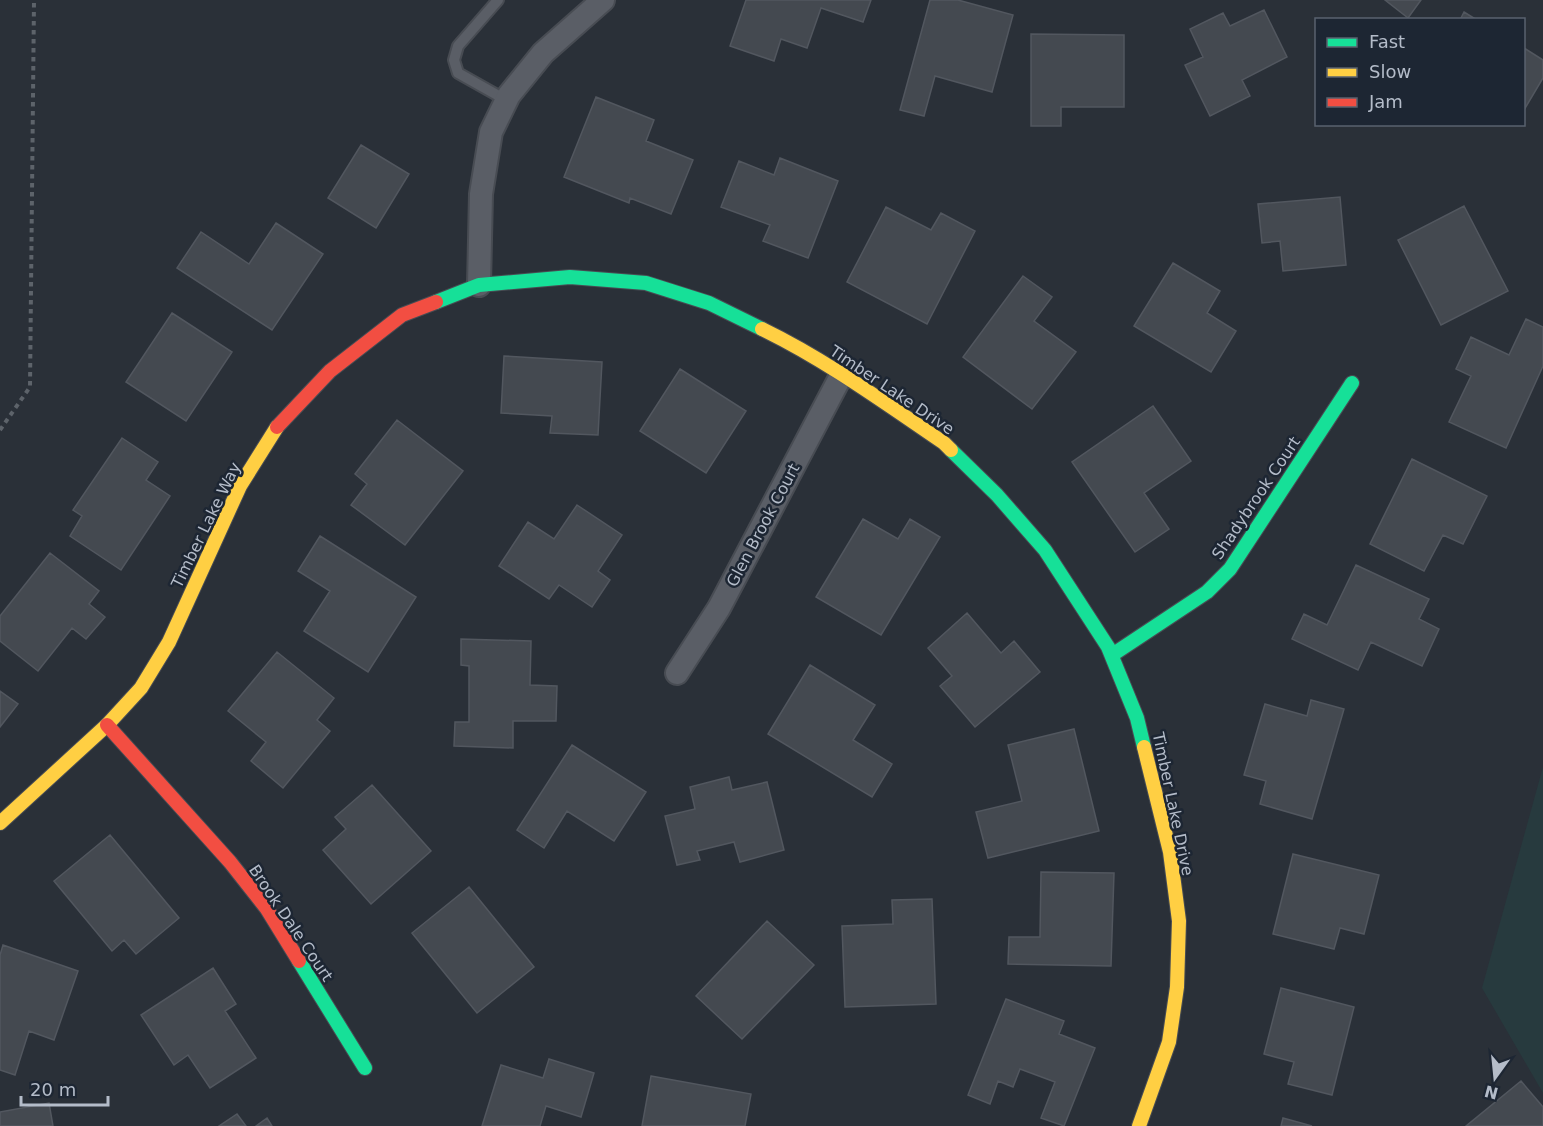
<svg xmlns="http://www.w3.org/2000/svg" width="1543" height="1126" viewBox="0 0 1543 1126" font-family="'DejaVu Sans',sans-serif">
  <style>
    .green { fill: #273a3e }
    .building { fill: #444950; stroke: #52575f; stroke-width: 1.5 }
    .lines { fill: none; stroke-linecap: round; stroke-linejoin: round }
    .lane-casing { stroke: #484c53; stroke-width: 14 }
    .street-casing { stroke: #484c53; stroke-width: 26 }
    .fast-casing { stroke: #484c53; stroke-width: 16 }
    .slow-casing { stroke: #484c53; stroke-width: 16 }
    .jam-casing { stroke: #484c53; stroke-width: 16 }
    .path { stroke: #5d636a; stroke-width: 4; stroke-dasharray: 4.5 4.5; stroke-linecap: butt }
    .lane { stroke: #5a5e66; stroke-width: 10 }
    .street { stroke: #5a5e66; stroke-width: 22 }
    .fast { stroke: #16e098; stroke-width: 14 }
    .slow { stroke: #ffcf43; stroke-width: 14 }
    .jam { stroke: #f24e42; stroke-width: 14 }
    .labels { text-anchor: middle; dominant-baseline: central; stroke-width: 5; stroke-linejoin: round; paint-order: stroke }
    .street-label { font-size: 16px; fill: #b4bcc9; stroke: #1d2633 }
  </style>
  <rect width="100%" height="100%" fill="#2a3038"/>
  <path class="green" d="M1543,767V1093L1482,988Z"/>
  <path class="building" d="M746,0H871L863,22L821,8L807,48L781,39L774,61L730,46Z
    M930,0H958L1013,15L992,92L935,76L924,116L900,110Z
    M1385,0H1421L1408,18Z
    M1264,10L1287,57L1242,80L1250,96L1210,116L1185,65L1203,57L1190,29L1223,13L1230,26Z
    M1464,12L1477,20H1460Z
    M1031,34L1124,35V107H1061V126H1031Z
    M1524,48L1543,60V78L1524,110Z
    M596,97L654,120L646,141L693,160L671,214L630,198L629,203L564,177Z
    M361,145L409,174L376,228L328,198Z
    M780,158L838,181L808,258L763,241L770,225L721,207L739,161L774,175Z
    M1340,197L1346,265L1283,271L1280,241L1262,243L1258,204Z
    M1464,206L1508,291L1441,325L1398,240Z
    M886,207L931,230L941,213L975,231L927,324L847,282Z
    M276,223L323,254L272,330L177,268L201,232L249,264Z
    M1173,263L1220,291L1207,313L1236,331L1211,372L1134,326Z
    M1023,276L1052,297L1034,321L1076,352L1032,409L963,357Z
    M172,313L232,352L186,421L126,382Z
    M1526,319L1543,327V366L1506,448L1449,422L1471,376L1456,369L1471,337L1509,355Z
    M504,356L602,362L598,435L550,433L552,416L501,413Z
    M680,369L746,411L706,473L640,431Z
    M1153,406L1191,461L1144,493L1169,529L1135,552L1072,462Z
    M397,420L463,471L405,545L351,505L367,484L355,474Z
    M122,438L158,462L146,480L170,496L121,570L70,536L82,516L73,510Z
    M1412,459L1487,496L1463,544L1443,535L1424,571L1370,544Z
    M577,505L622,535L598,571L610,580L592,607L559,585L549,599L499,566L528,522L554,539Z
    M863,519L898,539L910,519L940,537L881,635L816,597Z
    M320,536L416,597L368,672L304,631L330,591L298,571Z
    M50,553L99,591L89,604L105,617L86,639L72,628L38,671L0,641V616Z
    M1356,565L1429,599L1419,619L1439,629L1422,666L1371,642L1358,670L1292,639L1304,614L1327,625Z
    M967,613L1001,653L1014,641L1040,672L975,727L940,686L952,676L928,648Z
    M461,639L531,641L530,685L557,686L556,721H513V748L454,746L455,722H469V666L461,665Z
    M277,652L334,698L317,720L330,731L283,788L251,761L266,742L228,711Z
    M810,665L875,705L853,740L892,764L872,797L768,734Z
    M0,691L18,704L0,727Z
    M1311,700L1344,709L1312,819L1260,804L1266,781L1244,775L1265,704L1307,716Z
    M1074,729L1099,831L988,858L976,812L1022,801L1008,745Z
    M572,745L646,792L614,841L567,811L544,848L517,830Z
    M729,777L732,790L767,782L784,850L740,862L734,842L697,851L700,860L677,865L665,816L695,809L690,787Z
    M372,785L431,851L371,904L323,850L346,829L335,817Z
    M110,835L179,918L136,954L124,940L112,951L54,881Z
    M1293,854L1379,875L1364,934L1340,928L1334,949L1273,934Z
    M1041,872L1114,873L1111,966L1008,964L1009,937H1040Z
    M469,887L534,967L477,1013L412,933Z
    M932,899L936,1004L845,1007L842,926L893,924L892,900Z
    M767,921L814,965L742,1039L696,996Z
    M3,945L78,971L54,1040L29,1031L15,1075L0,1070V955Z
    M213,968L236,1004L225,1011L256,1058L210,1088L188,1055L174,1065L141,1015Z
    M1281,988L1354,1007L1332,1095L1288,1084L1294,1062L1264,1054Z
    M1006,999L1064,1021L1059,1034L1095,1048L1064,1126L1041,1118L1055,1082L1020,1069L1013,1087L998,1081L990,1104L968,1095Z
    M549,1059L594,1073L581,1117L546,1106L540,1126H482L501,1065L543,1078Z
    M651,1076L751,1094L745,1126H642Z
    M1521,1081L1543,1107V1126H1466Z
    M49,1103L53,1126H0V1112Z
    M237,1114L246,1126H219Z
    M267,1118L272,1126H256Z
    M1283,1118L1312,1126H1281Z"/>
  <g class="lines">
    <defs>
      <path id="lane" d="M498,0L458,46L454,60L458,73L506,100"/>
      <path id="street" d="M479,285L481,194L491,132L509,95L543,53L603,0
        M677,673L719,608L842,374"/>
      <path id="fast" d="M436,302L479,285L570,277L646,283L709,303L762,329
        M951,450L997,495L1045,550L1108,647L1137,718L1144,747
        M1112,655L1207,592L1230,569L1352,383
        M299,961L365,1068"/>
      <path id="slow" d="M762,329C826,360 885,403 944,443L951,450
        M0,823L107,725L141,688L169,642L240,486L277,427
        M1139,1126L1169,1042L1177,987L1179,921L1170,852L1144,747"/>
      <path id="jam" d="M277,427L330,371L402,315L436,302
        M107,725L230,862L267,909L299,961"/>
    </defs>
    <use href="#lane" class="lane-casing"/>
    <use href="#street" class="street-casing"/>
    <use href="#fast" class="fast-casing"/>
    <use href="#slow" class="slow-casing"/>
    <use href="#jam" class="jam-casing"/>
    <path class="path" d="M0,430L30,387L34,0"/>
    <use href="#lane" class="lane"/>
    <use href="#street" class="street"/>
    <use href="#fast" class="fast"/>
    <use href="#slow" class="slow"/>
    <use href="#jam" class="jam"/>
  </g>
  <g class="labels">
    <g class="street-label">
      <text transform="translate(892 390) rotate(34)">Timber Lake Drive</text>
      <text transform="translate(1256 498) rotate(-56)">Shadybrook Court</text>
      <text transform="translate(206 525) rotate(-64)">Timber Lake Way</text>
      <text transform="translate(763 525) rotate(-62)">Glen Brook Court</text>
      <text transform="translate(1173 804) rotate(78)">Timber Lake Drive</text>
      <text transform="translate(291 923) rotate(56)">Brook Dale Court</text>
    </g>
  </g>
  <rect x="1315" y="18" width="210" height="108" fill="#1d2633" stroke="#59626f" stroke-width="1.5"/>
  <rect x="1327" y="38" width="30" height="9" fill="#16e098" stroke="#59626f" stroke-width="1.5"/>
  <text x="1369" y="48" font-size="18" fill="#b4bcc9">Fast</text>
  <rect x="1327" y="68" width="30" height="9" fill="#ffcf43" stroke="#59626f" stroke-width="1.5"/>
  <text x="1369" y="78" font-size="18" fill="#b4bcc9">Slow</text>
  <rect x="1327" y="98" width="30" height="9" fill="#f24e42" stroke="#59626f" stroke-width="1.5"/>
  <text x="1369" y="108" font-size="18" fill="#b4bcc9">Jam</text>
  <g transform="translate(1495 1078) rotate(195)" stroke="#1d2633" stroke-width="4.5" paint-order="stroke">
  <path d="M0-4.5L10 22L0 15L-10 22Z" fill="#b4bcc9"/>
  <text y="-9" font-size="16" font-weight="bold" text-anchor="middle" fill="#b4bcc9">N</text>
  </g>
  <path d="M21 1096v9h87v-9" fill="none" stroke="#b4bcc9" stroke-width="3"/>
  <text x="30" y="1096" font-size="18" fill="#b4bcc9" stroke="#1d2633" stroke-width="4.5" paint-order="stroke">20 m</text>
</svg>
